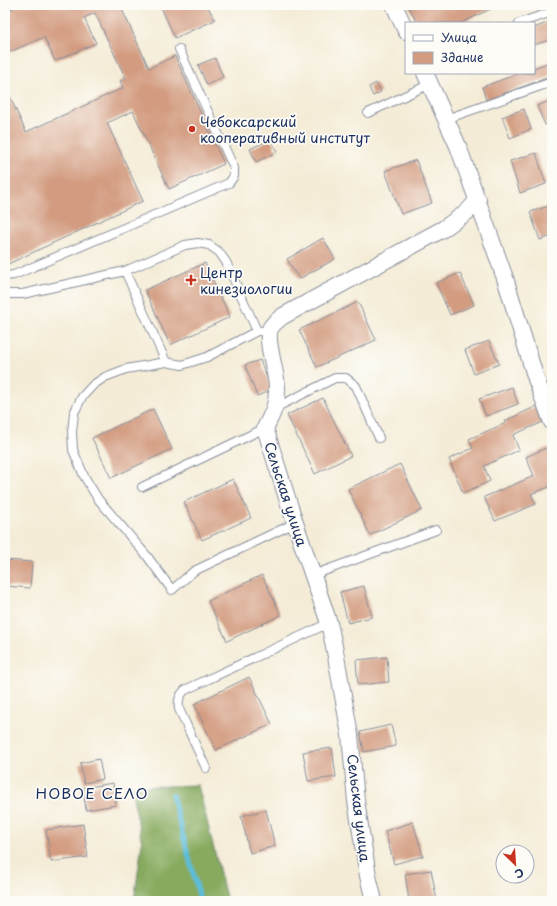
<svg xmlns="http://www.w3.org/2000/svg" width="557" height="906" viewBox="0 0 557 906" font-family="'Playpen Sans',sans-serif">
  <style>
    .forest { fill: #87aa5e; stroke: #516c5e }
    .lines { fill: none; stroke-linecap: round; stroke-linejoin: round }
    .stream { stroke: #5bbdd9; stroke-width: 5 }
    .building { fill: #d39c81 }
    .lane-casing { stroke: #888e9a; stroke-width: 10 }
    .street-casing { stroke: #888e9a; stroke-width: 18 }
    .lane { stroke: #fff; stroke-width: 8 }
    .street { stroke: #fff; stroke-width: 16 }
    .poi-dot { fill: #c8321e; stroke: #fdfcf7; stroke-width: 1.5 }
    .labels { text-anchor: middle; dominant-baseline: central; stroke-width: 3.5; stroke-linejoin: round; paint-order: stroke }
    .poi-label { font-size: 14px; fill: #1b2f5e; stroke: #fdfcf7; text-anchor: start }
    .street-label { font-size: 14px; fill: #1b2f5e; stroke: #fdfcf7 }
    .neighbourhood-label { font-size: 15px; letter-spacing: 1px; fill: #1b2f5e; stroke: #fdfcf7 }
  </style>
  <rect width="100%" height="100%" fill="#fdfcf7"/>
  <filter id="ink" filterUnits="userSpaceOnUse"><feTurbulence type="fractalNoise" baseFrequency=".025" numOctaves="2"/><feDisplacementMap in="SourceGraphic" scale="8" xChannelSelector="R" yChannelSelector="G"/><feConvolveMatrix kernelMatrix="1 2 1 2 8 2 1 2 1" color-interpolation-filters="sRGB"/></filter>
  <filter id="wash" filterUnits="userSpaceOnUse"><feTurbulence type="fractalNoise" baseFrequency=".012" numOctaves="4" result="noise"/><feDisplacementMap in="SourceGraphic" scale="16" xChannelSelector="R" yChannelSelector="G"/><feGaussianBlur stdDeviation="0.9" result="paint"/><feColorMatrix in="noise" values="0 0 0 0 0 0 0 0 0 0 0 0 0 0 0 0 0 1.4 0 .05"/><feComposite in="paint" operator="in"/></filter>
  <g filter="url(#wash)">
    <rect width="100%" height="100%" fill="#f4ecd7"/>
    <path class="forest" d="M198,785L227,901H134L142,843L131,787Z"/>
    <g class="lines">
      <path class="stream" d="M172,795L199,895L197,901"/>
    </g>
    <g id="blocks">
      <path class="building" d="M20,5H120L149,68L175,56L224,164L169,189L133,111L107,123L143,201L8,264L5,258V86L26,132L123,88L120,81L126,79L95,13L84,18L96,43L55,61L44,37L5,54V8L7,11Z
        M160,5H207L215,20L175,38Z
        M408,5H499L461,23H417Z
        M552,21V39L534,45V28Z
        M215,58L223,77L207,85L198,65Z
        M552,61V76L486,100L482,87L520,73H534V68Z
        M376,83L381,92L373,96L369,87Z
        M552,100V122L545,125L537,106Z
        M524,109L531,129L510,138L502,117Z
        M271,139L277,152L256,162L250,149Z
        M536,153L546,184L520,193L510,161Z
        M416,160L432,203L401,214L385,171Z
        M552,205V236L540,240L530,212Z
        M323,238L335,259L299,279L287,259Z
        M205,263L230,317L170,345L145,290Z
        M460,273L474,305L450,315L436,283Z
        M358,302L376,340L317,367L299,330Z
        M489,341L499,364L474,374L465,350Z
        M260,360L272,390L257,396L245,365Z
        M512,387L518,404L486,416L479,399Z
        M323,398L351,456L315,474L287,415Z
        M537,406L543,422L513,435L519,450L484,466L490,481L463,493L449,459L473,448L469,439L506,423L505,421Z
        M153,409L172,449L111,478L92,438Z
        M548,447L552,456V486L531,494L536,504L495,521L484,497L534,476L526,457Z
        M400,464L422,510L370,535L348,489Z
        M233,479L251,518L202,540L184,502Z
        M5,560L32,562L30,588L5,586Z
        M262,575L281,615L227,641L208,601Z
        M364,586L372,617L348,623L340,592Z
        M387,657L389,682L358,685L356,660Z
        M249,677L272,724L216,750L194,704Z
        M391,725L396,746L364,752L360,732Z
        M332,748L336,777L308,781L303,752Z
        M99,759L103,779L84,783L80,763Z
        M113,783L116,805L86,810L83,788Z
        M266,810L275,846L250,853L241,816Z
        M413,822L423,856L394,864L385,831Z
        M83,824L88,857L51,862L46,830Z
        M431,870L437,901H409L405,874Z"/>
    </g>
  </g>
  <g filter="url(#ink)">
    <use href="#blocks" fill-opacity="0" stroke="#888e9a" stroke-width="1"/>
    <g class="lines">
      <defs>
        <path id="lane" d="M519,23L552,12
          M368,113L430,84
          M446,119L552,82
          M5,276L14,275L229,183L234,176V168L179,49
          M5,294H23L125,271
          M269,331H257L207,357L182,365L166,362L126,369L105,377L93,385L82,397L74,413L72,432L73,450L84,476L98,499L147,556L172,590L194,571L295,523
          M166,362L125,271L185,245L198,243L209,245L219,252L226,262L257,331
          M275,408L335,378H346L356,386L379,438
          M142,487L265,428
          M313,575L436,530
          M206,768L179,709C178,700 179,696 185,690L329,623"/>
        <path id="street" d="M394,5L406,31
          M425,73L458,146L505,278L536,379L552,422
          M374,901L368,876L356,801L350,735L335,651L329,623L295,523L265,428C272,415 278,403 277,387C277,374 265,340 270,329C272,324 278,320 283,316L443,229L467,212L478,200"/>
      </defs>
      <use href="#lane" class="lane-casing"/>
      <use href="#street" class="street-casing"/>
      <use href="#lane" class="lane"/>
      <use href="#street" class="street"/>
    </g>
  </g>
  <g class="poi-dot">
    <circle cx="192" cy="129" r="4"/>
    <path d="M189 274h4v4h4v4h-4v4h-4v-4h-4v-4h4z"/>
  </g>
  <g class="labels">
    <g class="poi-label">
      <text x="200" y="121">Чебоксарский<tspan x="200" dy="16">кооперативный институт</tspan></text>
      <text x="200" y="272">Центр<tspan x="200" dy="16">кинезиологии</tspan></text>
    </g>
    <g class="street-label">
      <text transform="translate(286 494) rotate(72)">Сельская улица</text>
      <text transform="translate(359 808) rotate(83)">Сельская улица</text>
    </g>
    <g class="neighbourhood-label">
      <text x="92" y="792">НОВОЕ СЕЛО</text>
    </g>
  </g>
  <rect width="557" height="906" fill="none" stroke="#fdfcf7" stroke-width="20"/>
  <rect x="405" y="22" width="130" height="52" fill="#fdfcf7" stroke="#a3aaba"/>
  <rect x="413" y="35" width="20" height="6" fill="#ffffff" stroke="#a3aaba"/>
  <text x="441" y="42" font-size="12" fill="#1b2f5e">Улица</text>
  <rect x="413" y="52" width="20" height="12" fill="#d39c81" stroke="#a3aaba"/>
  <text x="441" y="62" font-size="12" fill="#1b2f5e">Здание</text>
  <g transform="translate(515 864) rotate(155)"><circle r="19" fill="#fdfcf7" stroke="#a3aaba"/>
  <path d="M0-3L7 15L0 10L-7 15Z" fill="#c8321e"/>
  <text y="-6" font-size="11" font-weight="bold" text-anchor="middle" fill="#1b2f5e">С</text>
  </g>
</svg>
